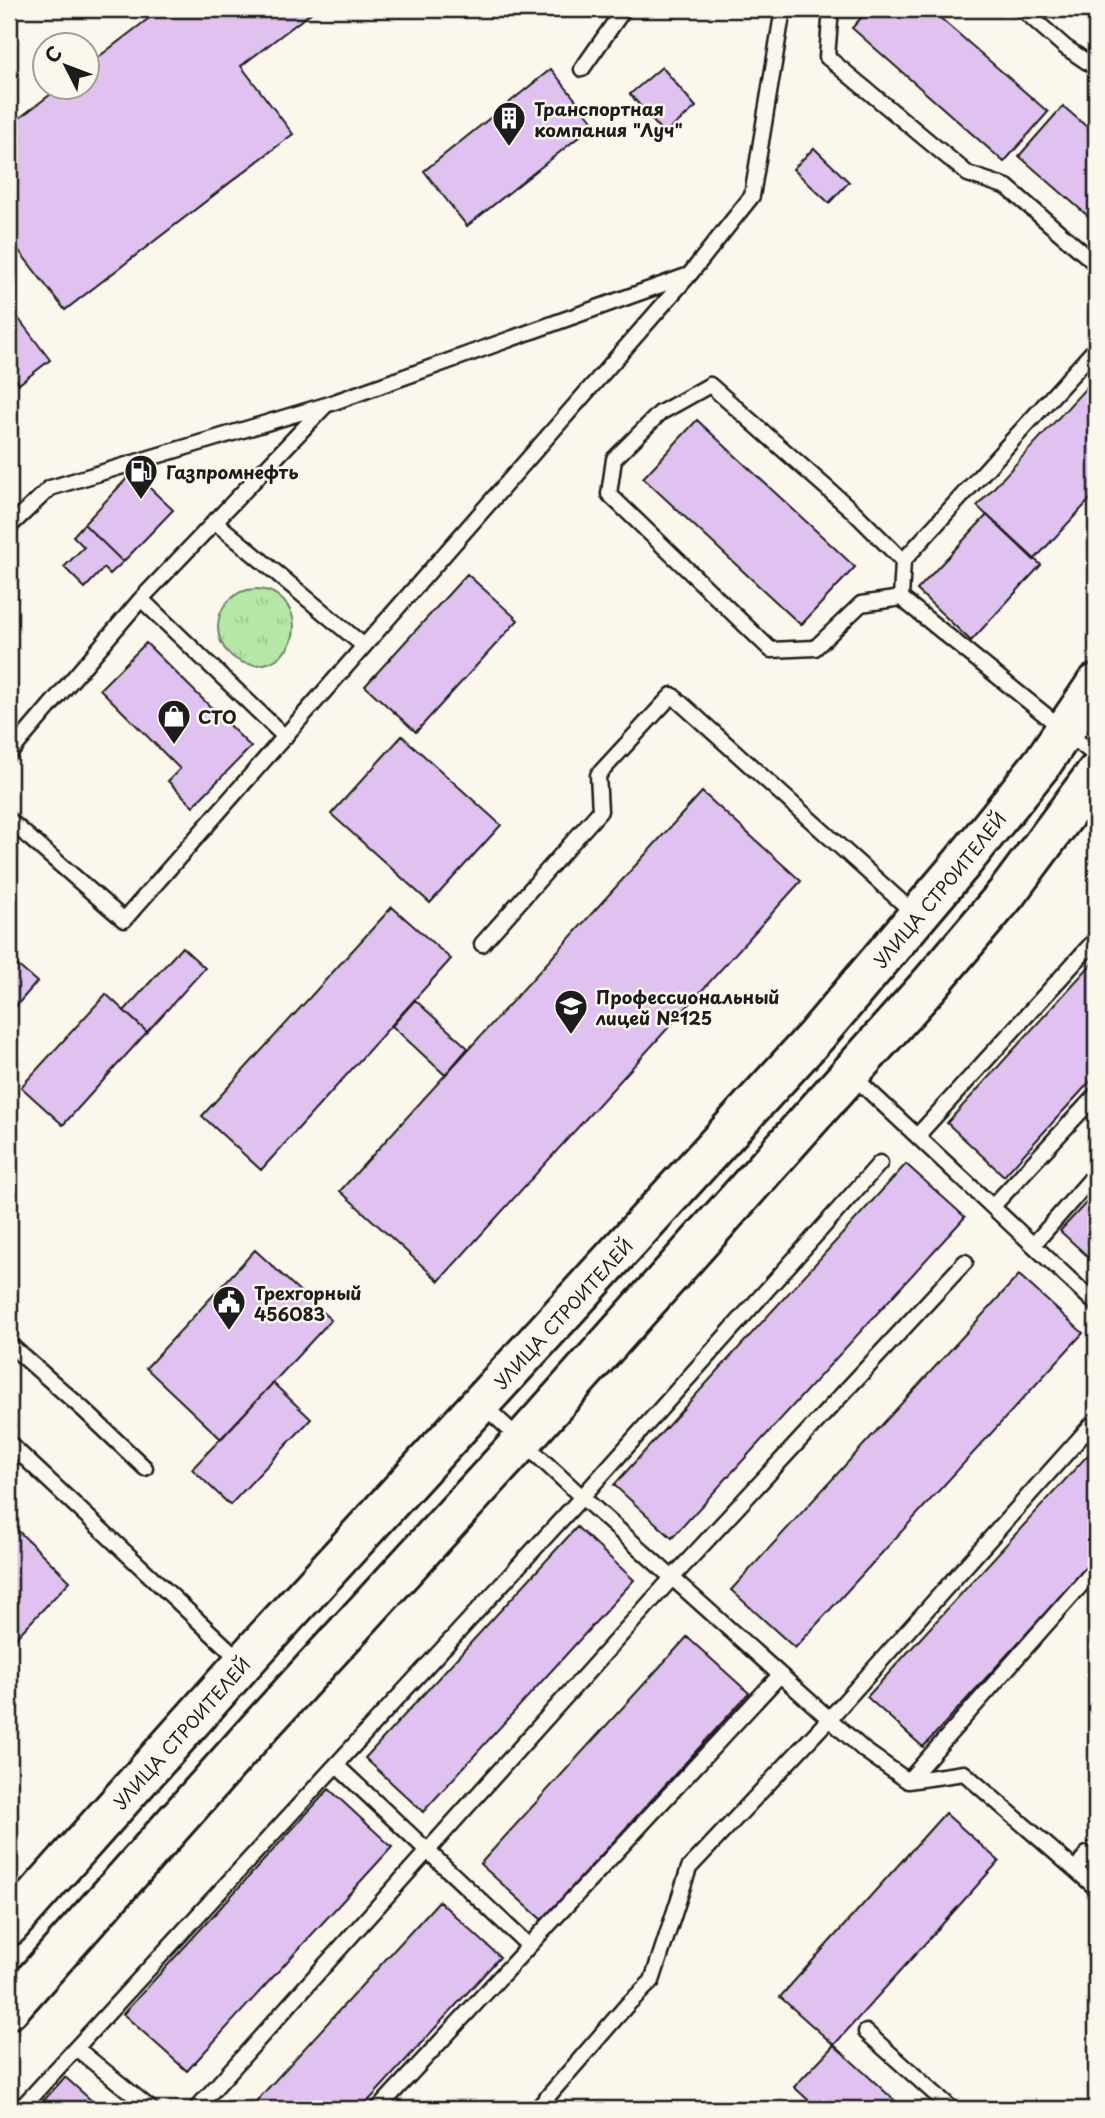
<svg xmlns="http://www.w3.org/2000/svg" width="1105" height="2118" viewBox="0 0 1105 2118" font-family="'Playpen Sans',sans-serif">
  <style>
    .grass { fill: url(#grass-tufts); stroke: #688262; stroke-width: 2 }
    .building { fill: #dfc2ef; stroke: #1c1c1c; stroke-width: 2 }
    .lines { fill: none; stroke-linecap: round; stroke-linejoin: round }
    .lane-casing { stroke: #1c1c1c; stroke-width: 19 }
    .secondary-casing { stroke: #1c1c1c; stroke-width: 44 }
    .lane { stroke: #fbf7ec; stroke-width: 14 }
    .secondary { stroke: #fbf7ec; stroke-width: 38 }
    .labels { text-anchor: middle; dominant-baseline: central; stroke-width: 5; stroke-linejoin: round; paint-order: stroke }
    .poi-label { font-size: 18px; font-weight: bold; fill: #1c1c1c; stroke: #fbf7ec; text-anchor: start }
    .street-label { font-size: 18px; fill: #1c1c1c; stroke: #fbf7ec }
  </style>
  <defs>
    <pattern id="grass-tufts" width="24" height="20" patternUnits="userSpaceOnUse" patternTransform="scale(1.75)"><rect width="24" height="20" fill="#b4e7a8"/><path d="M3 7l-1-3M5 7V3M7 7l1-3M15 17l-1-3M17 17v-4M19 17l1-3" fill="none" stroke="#9ac690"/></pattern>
  </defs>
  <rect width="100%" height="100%" fill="#fbf7ec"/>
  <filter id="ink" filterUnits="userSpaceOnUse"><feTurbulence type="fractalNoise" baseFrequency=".0143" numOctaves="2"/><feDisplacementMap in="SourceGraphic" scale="14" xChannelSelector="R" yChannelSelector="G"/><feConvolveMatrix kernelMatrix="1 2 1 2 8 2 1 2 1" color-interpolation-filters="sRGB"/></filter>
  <g filter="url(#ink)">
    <path class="grass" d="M218 627a38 38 0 1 1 76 0a38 38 0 1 1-76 0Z"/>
    <path class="building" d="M161,9H316L241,66L293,134L65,310L9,238V126L59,88H88V65Z
      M869,9H930L1048,112L1004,162L852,28Z
      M662,67L696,107L664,134L630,94Z
      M551,69L595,124L467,226L424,171Z
      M1063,106L1096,135V223L1019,156Z
      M814,148L849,182L829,203L793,169Z
      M9,306L50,360L19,384L9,370Z
      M1096,377V493L1034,560L977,506Z
      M697,420L855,567L801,625L643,478Z
      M133,472L173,510L123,562L84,524Z
      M987,515L1041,565L971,641L917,590Z
      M84,524L123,562L110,574L104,568L85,588L64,567L84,547L73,536Z
      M467,574L518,620L416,732L365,686Z
      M146,643L251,747L193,806L168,781L180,769L100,689Z
      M402,736L501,825L430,903L331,814Z
      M702,792L801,881L439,1281L340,1191Z
      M392,907L451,959L261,1170L202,1116Z
      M182,947L205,968L147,1032L124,1011Z
      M9,958L37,982L9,1014Z
      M1096,959V1075L1004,1176L947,1123Z
      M106,994L147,1032L63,1125L21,1087Z
      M415,1000L468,1048L445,1075L392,1026Z
      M906,1164L965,1217L672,1538L614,1485Z
      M1096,1192V1264L1060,1231Z
      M255,1250L331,1320L221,1439L146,1368Z
      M1019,1275L1083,1333L795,1648L731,1590Z
      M273,1383L311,1419L230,1505L192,1469Z
      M1096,1446V1557L923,1747L867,1697Z
      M9,1522L70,1581L9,1645Z
      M577,1527L634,1580L423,1812L365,1758Z
      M687,1637L749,1693L542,1920L480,1864Z
      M329,1789L392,1847L187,2071L123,2014Z
      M945,1813L999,1861L834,2045L780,1997Z
      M439,1901L500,1957L361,2109H249Z
      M834,2045L904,2109H818L794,2087Z
      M65,2077L101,2109H36Z"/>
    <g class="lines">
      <defs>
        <path id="lane" d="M831,9L827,57L968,174L1007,187L1096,264
          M1022,9L1065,47L1096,68
          M582,69L624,9
          M214,521L364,646
          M9,527L50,488L326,405L689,275
          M903,561L854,512L710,385L660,413L614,459L609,494L771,650L815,648L861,604L901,598L1096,756
          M901,598L903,561L1096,348
          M141,599L285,737
          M9,754L141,599L325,406
          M9,820L124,920L690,274L752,196L783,9
          M482,944L600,811L598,775L672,695L917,916
          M852,1075L1096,1304
          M918,1135L1096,939
          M993,1206L1096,1095
          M1034,1244L1096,1173
          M9,1344L84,1410L145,1468
          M482,1404L582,1497L864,1750L908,1781L964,1773L1096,1888
          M9,1443L242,1662
          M336,1765L529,1946
          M908,1781L1096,1568
          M1075,1870L1087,1854
          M866,2032L952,2109
          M76,2048L151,2109
          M20,2109L582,1497L880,1163
          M196,2109L672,1578L965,1262
          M378,2109L780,1675
          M537,2109L627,2005L652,1981L689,1868L829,1719L1096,1420"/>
        <g id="secondary">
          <path id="s1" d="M9,1926L243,1663L816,1036L962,863L1043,762L1096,684"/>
          <path d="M9,2009L257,1730L521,1442L930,984L1007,893L1096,773"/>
        </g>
      </defs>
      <use href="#lane" class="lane-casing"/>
      <use href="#secondary" class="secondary-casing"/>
      <use href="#lane" class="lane"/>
      <use href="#secondary" class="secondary"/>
    </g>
  </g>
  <defs>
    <symbol id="building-pin" viewBox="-11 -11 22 30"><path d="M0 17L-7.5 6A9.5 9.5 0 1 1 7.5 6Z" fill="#1c1c1c" stroke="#fbf7ec"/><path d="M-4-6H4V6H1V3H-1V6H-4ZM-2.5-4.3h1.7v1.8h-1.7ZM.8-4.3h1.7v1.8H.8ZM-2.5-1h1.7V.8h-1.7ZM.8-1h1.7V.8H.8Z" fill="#fff"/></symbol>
    <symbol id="fuel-pin" viewBox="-11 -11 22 30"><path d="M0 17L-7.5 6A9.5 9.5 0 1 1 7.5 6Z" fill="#1c1c1c" stroke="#fbf7ec"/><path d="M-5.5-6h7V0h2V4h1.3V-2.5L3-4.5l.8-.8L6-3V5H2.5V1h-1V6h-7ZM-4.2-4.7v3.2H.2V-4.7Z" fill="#fff"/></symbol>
    <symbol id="shop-pin" viewBox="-11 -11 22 30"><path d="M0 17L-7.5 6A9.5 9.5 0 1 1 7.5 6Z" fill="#1c1c1c" stroke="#fbf7ec"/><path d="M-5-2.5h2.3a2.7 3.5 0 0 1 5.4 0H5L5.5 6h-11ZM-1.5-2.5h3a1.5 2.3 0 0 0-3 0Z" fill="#fff"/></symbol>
    <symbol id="university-pin" viewBox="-11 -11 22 30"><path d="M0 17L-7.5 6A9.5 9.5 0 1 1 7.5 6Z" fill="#1c1c1c" stroke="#fbf7ec"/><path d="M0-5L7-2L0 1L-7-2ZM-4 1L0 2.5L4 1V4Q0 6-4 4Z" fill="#fff"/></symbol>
    <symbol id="civic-pin" viewBox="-11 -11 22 30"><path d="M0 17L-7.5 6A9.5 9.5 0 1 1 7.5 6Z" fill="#1c1c1c" stroke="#fbf7ec"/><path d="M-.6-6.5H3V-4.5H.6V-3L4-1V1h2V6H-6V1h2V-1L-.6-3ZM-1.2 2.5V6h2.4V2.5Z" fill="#fff"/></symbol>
  </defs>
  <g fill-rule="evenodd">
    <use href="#building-pin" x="490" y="99" width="38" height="52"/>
    <use href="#fuel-pin" x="122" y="452" width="38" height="52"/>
    <use href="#shop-pin" x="155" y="697" width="38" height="52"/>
    <use href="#university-pin" x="552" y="987" width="38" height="52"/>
    <use href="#civic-pin" x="210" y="1283" width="38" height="52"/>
  </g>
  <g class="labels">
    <g class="poi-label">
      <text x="534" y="108">Транспортная<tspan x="534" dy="21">компания "Луч"</tspan></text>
      <text x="166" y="471">Газпромнефть</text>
      <text x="198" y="716">СТО</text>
      <text x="596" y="996">Профессиональный<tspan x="596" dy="21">лицей №125</tspan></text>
      <text x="254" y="1292">Трехгорный<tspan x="254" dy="21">456083</tspan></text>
    </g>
    <g class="street-label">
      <text stroke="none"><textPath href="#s1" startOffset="1393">УЛИЦА СТРОИТЕЛЕЙ</textPath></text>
      <text stroke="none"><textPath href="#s1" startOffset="826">УЛИЦА СТРОИТЕЛЕЙ</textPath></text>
      <text stroke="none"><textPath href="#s1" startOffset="259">УЛИЦА СТРОИТЕЛЕЙ</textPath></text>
    </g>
  </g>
  <rect width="1105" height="2118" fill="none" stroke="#fbf7ec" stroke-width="35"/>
  <rect x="18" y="18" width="1070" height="2083" fill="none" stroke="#1c1c1c" stroke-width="2.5" filter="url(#ink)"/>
  <g transform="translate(66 66) rotate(312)"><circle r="33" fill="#fbf7ec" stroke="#a29f99" stroke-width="2"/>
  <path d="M0-5L12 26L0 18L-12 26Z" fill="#1c1c1c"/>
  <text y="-10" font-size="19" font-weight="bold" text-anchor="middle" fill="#1c1c1c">С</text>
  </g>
</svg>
